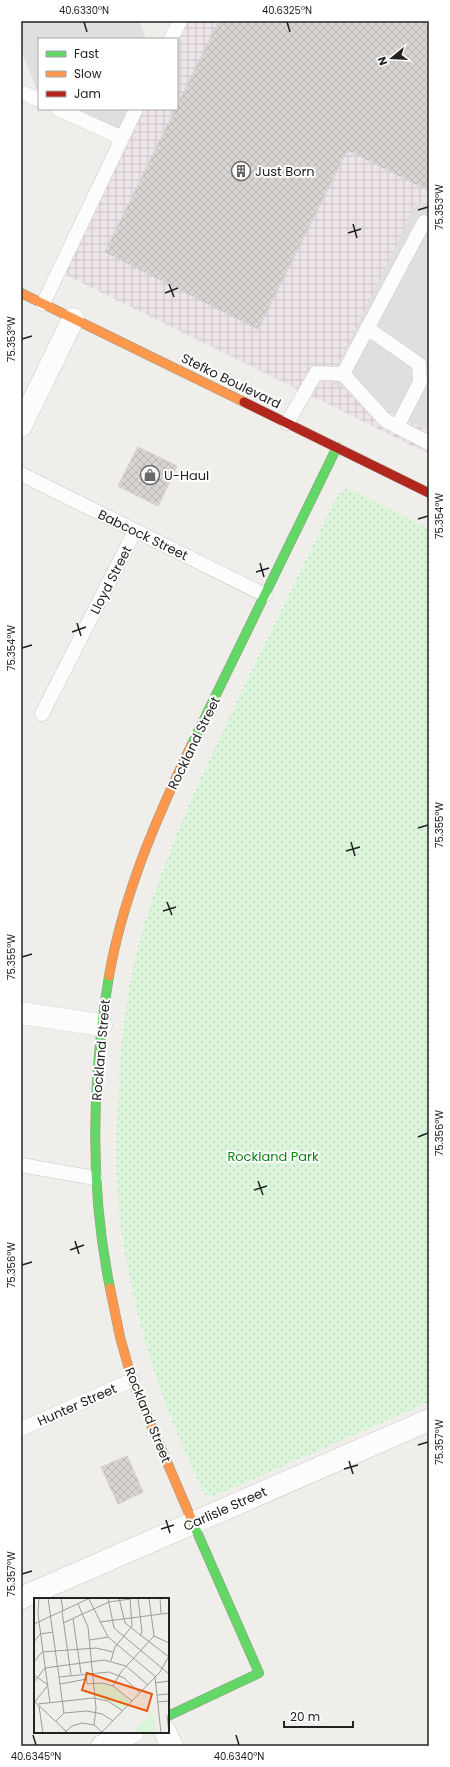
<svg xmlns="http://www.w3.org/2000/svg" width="450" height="1767" viewBox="0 0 450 1767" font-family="Poppins,sans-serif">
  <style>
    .industrial { fill: url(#industrial-grid) }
    .park { fill: url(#park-dots) }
    .parking { fill: #e0dfde }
    .building { fill: url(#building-cross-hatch); stroke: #d3d0cc }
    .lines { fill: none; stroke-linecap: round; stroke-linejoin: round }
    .lane-casing { stroke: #c9c8c7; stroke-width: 15 }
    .street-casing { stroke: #c9c8c7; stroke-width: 23 }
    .fast-casing { stroke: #999a82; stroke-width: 10 }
    .slow-casing { stroke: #999a82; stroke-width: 10 }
    .jam-casing { stroke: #999a82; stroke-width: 10 }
    .lane { stroke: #fdfcfc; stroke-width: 14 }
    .street { stroke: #fdfcfc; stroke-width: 22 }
    .fast { stroke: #63d668; stroke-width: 9 }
    .slow { stroke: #ff974d; stroke-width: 9 }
    .jam { stroke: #b3261e; stroke-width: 9 }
    .ticks { fill: none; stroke: #222; stroke-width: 1.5 }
    .labels { text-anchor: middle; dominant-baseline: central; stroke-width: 4; stroke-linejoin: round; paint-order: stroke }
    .poi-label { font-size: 13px; fill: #222; stroke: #fff; text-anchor: start }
    .street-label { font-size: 13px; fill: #222; stroke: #fff }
    .park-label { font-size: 13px; fill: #0c8416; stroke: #fff }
    .inset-road { fill: none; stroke: #9e9c9b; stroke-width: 1 }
    .view { fill: #e8590c; fill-opacity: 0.15; stroke: #e8590c; stroke-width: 2 }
    .inset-edge { fill: none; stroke: #222; stroke-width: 2 }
    .neatline { fill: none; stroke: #222; stroke-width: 1.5 }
    .ticks-label { font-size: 10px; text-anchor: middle; fill: #222 }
  </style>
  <defs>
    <pattern id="industrial-grid" width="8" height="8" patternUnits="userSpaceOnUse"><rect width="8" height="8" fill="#ede4e9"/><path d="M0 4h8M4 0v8" fill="none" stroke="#cbc3c8"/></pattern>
    <pattern id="park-dots" width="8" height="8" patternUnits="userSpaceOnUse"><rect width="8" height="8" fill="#daf5da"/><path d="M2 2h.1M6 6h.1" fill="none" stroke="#bbd2bb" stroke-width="1.8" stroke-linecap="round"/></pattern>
    <pattern id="building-cross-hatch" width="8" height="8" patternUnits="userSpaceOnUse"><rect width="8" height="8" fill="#d7d4d2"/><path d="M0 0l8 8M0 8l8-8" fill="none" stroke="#b8b6b4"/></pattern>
  </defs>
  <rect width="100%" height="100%" fill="#f0eeeb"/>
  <path class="industrial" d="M183,21H429V454L60,272L140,109H177V39Z"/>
  <path class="park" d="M344,489L351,490L429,529V1402L214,1496L207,1495L203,1492C188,1457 171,1421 159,1385C142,1334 128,1280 121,1227C115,1180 116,1133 119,1086C121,1040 126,995 137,951C161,861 201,777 241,693C272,630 303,567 333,504Z"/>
  <path class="parking" d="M21,21H139L146,39H39V90L36,88L21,50Z
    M77,109H129L119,130Z
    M417,201L429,207V431L330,382Z"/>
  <path class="building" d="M219,21H429V191L347,150L258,329L105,252Z
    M138,447L177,466L158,506L118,486Z
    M127,1456L143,1492L118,1504L101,1467Z"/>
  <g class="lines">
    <defs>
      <path id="lane" d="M171,39L180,21
        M21,92L39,100
        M58,109L122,138
        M43,304L136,109
        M367,328L419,364L420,382L397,427
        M343,374L386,421L429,443
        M287,423L316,373L343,374L424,222L429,224
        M21,474L265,595
        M42,714L135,531
        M21,1165L95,1178
        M21,1429L132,1380"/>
      <path id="street" d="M21,426L73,319
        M21,1013L101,1025
        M21,1598L429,1420
        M165,1732L172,1746
        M102,1746L133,1732"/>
      <path id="fast" d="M191,746L337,447
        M109,976C92,1079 89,1185 110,1288
        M168,1716L259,1673L193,1523"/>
      <path id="slow" d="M21,293L244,402
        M109,976C123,896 156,819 191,746
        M110,1288L120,1337L132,1380L193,1523"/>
      <path id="jam" d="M244,402L429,493"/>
    </defs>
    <use href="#lane" class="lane-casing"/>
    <use href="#street" class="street-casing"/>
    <use href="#fast" class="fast-casing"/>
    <use href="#slow" class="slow-casing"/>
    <use href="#jam" class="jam-casing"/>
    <use href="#lane" class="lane"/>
    <use href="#street" class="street"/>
    <use href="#fast" class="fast"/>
    <use href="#slow" class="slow"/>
    <use href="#jam" class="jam"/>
  </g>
  <path class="ticks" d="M84,22L87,32M287,22L290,32M418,210L428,207M353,224L357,238M348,233L361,229M169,284L174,297M165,293L178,288M22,339L32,336M418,519L428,516M260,563L264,577M256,572L269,568M77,623L81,636M72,632L86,627M22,648L32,645M418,828L428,825M351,842L355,856M346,851L360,847M167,902L172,915M163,911L176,907M22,957L32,954M418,1137L428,1133M258,1181L263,1195M254,1190L267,1186M75,1241L79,1254M70,1250L84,1245M22,1265L32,1262M418,1445L428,1442M349,1461L353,1474M344,1469L358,1465M166,1520L170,1533M161,1529L174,1525M22,1574L32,1571M33,1735L36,1745M236,1735L239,1745"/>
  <defs>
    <symbol id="building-ring" viewBox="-11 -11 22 22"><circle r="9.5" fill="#fff" stroke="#6a6968" stroke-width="1.5"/><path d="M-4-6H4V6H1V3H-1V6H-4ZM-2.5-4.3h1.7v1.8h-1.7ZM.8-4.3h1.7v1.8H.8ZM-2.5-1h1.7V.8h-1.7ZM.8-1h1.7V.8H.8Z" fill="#6a6968"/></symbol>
    <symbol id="shop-ring" viewBox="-11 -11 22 22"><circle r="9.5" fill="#fff" stroke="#6a6968" stroke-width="1.5"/><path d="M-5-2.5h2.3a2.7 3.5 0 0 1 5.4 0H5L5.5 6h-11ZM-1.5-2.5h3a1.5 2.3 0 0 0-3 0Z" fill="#6a6968"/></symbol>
  </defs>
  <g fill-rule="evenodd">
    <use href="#building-ring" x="230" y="160" width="22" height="22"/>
    <use href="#shop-ring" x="139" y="464" width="22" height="22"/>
  </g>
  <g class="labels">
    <g class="poi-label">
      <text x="255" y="171">Just Born</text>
      <text x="164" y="475">U-Haul</text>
    </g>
    <g class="street-label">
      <text transform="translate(231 381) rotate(26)">Stefko Boulevard</text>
      <text transform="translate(143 535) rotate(26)">Babcock Street</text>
      <text transform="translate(111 580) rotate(-63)">Lloyd Street</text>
      <text transform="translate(194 743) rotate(-64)">Rockland Street</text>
      <text transform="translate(101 1050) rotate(-85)">Rockland Street</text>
      <text transform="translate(77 1405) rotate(-24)">Hunter Street</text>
      <text transform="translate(148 1415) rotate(68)">Rockland Street</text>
      <text transform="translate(225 1509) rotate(-24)">Carlisle Street</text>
    </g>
    <g class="park-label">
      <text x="273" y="1156">Rockland Park</text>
    </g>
  </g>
  <g transform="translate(34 1598)">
    <rect width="135" height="135" fill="#f0eeeb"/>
    <path d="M65,85L78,88L96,102L88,111L75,103L62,100L61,86ZM118,114L123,135H98Z" fill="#daf5da"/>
    <path class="inset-road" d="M5,0L4,16L16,105M14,0L30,115M27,0L29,13M74,0L80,30L135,76M85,0L91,25L135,59M104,0L108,34L106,38M115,0L120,38M126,0L127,15M55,1L74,39L122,79M44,6L54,29L62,110L60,127M28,13L37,77M39,21L47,75M66,24L135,15M29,25L75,4L96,1M0,26L56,0M120,38L135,45M56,42L74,39M0,44L6,36L19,34M77,63L81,49L98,28L96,0M0,64L8,54L62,50L79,54M52,74L53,86L68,85L79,88L98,103M0,77L14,87L0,105M25,79L75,74L90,80L106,95M121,79L127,135M0,84L11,70L70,62L92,68L114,87M121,85L135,83M26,86L53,81M79,88L87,74L120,38M123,97L135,96M0,103L34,135M123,104L135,103M4,106L59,100L74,103L89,113M5,108L9,135M133,117L135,135M22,123L30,115L53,113L68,116L79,123M30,135L38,128L48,125L60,127L68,134M67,135L126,74L135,58"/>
    <path class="view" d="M53,75L118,96L113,113L48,92Z"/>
    <rect width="135" height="135" class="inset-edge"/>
  </g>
  <rect width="450" height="1767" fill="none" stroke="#ffffff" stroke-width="44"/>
  <rect x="38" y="38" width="140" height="72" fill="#ffffff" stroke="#a7a7a7"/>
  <rect x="46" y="51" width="20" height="6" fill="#63d668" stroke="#a7a7a7"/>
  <text x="74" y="58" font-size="12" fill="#222222">Fast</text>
  <rect x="46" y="71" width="20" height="6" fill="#ff974d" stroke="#a7a7a7"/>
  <text x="74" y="78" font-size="12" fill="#222222">Slow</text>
  <rect x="46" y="91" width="20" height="6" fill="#b3261e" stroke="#a7a7a7"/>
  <text x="74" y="98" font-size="12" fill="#222222">Jam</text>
  <g transform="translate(392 58) rotate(252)" stroke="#ffffff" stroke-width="3" paint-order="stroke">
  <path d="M0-3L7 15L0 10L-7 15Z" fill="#222222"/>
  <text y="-6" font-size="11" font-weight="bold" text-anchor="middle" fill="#222222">N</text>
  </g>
  <path d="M284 1721v6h69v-6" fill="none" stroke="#222222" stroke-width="2"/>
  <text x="290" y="1721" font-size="12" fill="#222222" stroke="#ffffff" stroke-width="3" paint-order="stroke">20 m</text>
  <rect x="22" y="22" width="406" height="1723" class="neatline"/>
  <g class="ticks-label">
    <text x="84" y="14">40.6330°N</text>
    <text x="287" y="14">40.6325°N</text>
    <text transform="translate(439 207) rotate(-90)" y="4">75.353°W</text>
    <text transform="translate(11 339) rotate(-90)" y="4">75.353°W</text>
    <text transform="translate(439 516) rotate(-90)" y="4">75.354°W</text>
    <text transform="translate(11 648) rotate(-90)" y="4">75.354°W</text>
    <text transform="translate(439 825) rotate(-90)" y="4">75.355°W</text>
    <text transform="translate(11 957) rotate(-90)" y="4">75.355°W</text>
    <text transform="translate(439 1133) rotate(-90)" y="4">75.356°W</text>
    <text transform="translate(11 1265) rotate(-90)" y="4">75.356°W</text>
    <text transform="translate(439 1442) rotate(-90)" y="4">75.357°W</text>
    <text transform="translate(11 1574) rotate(-90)" y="4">75.357°W</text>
    <text x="36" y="1760">40.6345°N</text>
    <text x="239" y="1760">40.6340°N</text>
  </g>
</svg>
